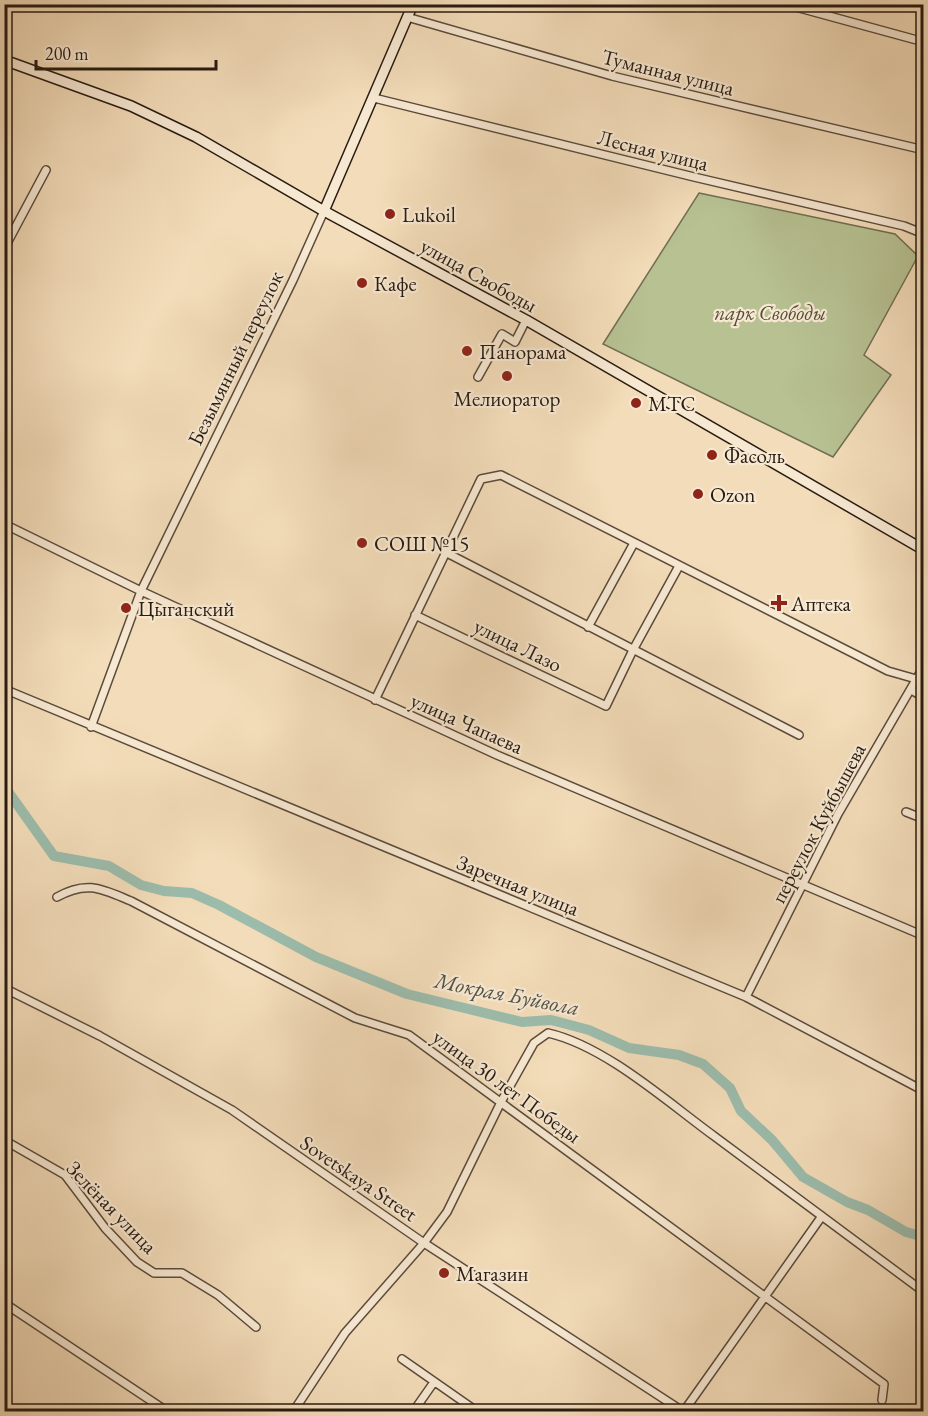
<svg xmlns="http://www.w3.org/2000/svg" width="928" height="1416" viewBox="0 0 928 1416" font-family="'EB Garamond',serif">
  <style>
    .green { fill: #b7c192; stroke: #706e52; stroke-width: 1.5 }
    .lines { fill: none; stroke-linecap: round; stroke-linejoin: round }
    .river { stroke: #9cbcac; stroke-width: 10 }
    .minor-casing { stroke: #5b4b3b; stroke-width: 10 }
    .secondary-casing { stroke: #281b11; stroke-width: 12 }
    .minor { stroke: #f7e8d2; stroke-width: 7 }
    .secondary { stroke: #f7e8d2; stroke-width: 9 }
    .poi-dot { fill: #8f2418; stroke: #f7e8d2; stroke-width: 2 }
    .labels { text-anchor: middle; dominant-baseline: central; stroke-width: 4.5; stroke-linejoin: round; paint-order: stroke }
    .street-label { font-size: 21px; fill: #281b11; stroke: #f7e8d2 }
    .poi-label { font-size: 21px; fill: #281b11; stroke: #f7e8d2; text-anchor: start }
    .park-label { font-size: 21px; font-style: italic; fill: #534d38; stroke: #f7e8d2 }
    .water-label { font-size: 22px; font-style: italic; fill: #515347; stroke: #f7e8d2 }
  </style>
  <rect width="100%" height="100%" fill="#f3dcb9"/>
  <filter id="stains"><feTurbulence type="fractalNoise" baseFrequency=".00333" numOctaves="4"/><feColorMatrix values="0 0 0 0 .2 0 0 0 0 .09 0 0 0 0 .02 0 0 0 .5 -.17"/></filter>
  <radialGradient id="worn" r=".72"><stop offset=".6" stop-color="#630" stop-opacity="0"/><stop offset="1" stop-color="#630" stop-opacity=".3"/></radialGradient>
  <path class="green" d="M699,193L895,234L918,256L864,355L891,375L833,457L603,344Z"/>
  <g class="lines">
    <path class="river" d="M4,786L54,856L109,866L141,885L164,891L192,893L219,905L316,957L407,994L522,1022L551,1020L589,1030L629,1048L679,1055L703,1064L730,1088L741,1111L772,1140L803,1177L847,1202L868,1210L906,1232L924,1237"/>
    <defs>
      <path id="minor" d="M785,4L924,42
        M407,17L612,76L924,150
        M374,98L694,177L904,226L924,234
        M4,249L46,170
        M478,377L502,334L515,342L526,320
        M4,524L141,591L497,755L924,936
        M445,552L799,735
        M415,615L606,706L633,650L679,566
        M588,627L634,543
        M4,689L746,997L924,1091
        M911,690L924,697
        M375,700L481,479L501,475L888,671L916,679
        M91,727L141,591L293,280L324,211
        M906,812L924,819
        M57,897C87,880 102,889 131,901L355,1018L409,1035L884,1384L882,1400
        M4,988L100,1036L232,1110L424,1243L684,1412
        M746,997L838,814L924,666
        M4,1140L65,1175L105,1228L137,1262L154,1273H182L218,1295L256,1327
        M4,1303L168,1412
        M402,1359L478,1412
        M684,1411L822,1216
        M293,1412L345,1333L424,1243L447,1212L501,1102L534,1043L548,1033C605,1046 666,1101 714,1136C784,1188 854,1240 924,1292
        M413,1412L434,1382"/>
      <path id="secondary" d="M4,60L131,106L196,137L324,211L526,320L924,550
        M324,211L413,4"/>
    </defs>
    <use href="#minor" class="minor-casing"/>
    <use href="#secondary" class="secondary-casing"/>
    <use href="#minor" class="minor"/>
    <use href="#secondary" class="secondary"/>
  </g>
  <g class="poi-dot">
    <circle cx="390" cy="214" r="6"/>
    <circle cx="362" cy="283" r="6"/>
    <circle cx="467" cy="351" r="6"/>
    <circle cx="507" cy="376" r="6"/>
    <circle cx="636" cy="403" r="6"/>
    <circle cx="712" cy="455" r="6"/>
    <circle cx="698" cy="494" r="6"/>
    <circle cx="362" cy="543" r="6"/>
    <path d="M776 594h6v6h6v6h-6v6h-6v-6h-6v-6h6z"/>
    <circle cx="126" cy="608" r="6"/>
    <circle cx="444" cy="1273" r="6"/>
  </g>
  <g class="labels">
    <g class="street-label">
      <text transform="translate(668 72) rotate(14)">Туманная улица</text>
      <text transform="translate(653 150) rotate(14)">Лесная улица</text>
      <text transform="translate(479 275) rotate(29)">улица Свободы</text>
      <text transform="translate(235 358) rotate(-64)">Безымянный переулок</text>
      <text transform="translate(518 645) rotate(26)">улица Лазо</text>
      <text transform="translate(467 723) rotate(24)">улица Чапаева</text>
      <text transform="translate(818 823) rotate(-62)">переулок Куйбышева</text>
      <text transform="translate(518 885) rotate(22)">Заречная улица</text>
      <text transform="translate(507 1086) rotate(36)">улица 30 лет Победы</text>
      <text transform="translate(359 1178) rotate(34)">Sovetskaya Street</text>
      <text transform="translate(112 1207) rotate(46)">Зелёная улица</text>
    </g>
    <g class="poi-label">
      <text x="402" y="214">Lukoil</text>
      <text x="374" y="283">Кафе</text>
      <text x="479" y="351">Панорама</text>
      <text x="507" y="398" text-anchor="middle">Мелиоратор</text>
      <text x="648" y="403">МТС</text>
      <text x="724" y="455">Фасоль</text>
      <text x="710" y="494">Ozon</text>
      <text x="374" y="543">СОШ №15</text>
      <text x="791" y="603">Аптека</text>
      <text x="138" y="608">Цыганский</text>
      <text x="456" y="1273">Магазин</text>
    </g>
    <g class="park-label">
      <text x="770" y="312">парк Свободы</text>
    </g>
    <g class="water-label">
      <text transform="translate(507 994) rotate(11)">Мокрая Буйвола</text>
    </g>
  </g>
  <rect width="928" height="1416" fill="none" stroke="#f3dcb9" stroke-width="24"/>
  <rect x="6" y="6" width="916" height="1404" fill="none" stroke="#281b11" stroke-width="3"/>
  <rect x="12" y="12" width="904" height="1392" fill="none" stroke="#281b11" stroke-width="1.5"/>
  <path d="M36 60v9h180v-9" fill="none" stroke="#281b11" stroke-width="3"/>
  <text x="45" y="60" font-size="18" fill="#281b11" stroke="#f7e8d2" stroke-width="4.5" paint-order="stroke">200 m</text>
  <rect width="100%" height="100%" filter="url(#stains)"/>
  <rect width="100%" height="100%" fill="url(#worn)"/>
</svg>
